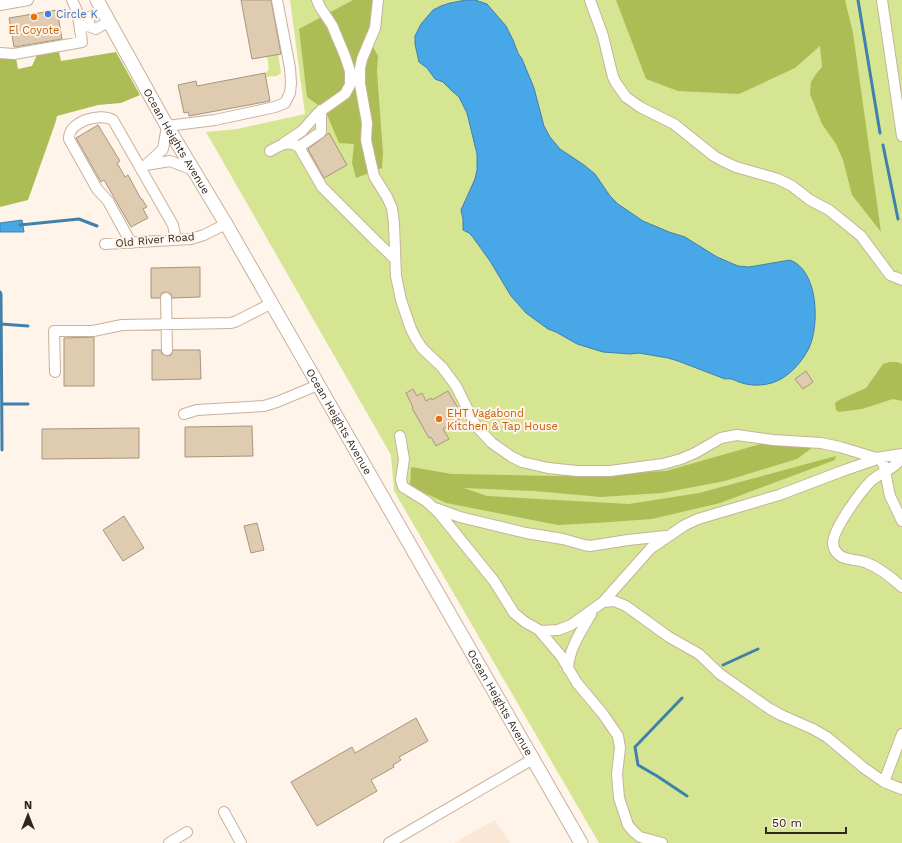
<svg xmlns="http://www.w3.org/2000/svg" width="902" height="843" viewBox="0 0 902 843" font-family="'Work Sans',sans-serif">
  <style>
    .built { fill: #fae7d6 }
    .green { fill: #d6e592 }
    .forest { fill: #adbd56 }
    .water { fill: #48a7e7; stroke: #4180aa }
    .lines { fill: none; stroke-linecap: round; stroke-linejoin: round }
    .stream { stroke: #4180aa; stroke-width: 3 }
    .building { fill: #dfcbb0; stroke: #a8957c }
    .minor-casing { stroke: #cab19b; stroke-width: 12 }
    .major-casing { stroke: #cab19b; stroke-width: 15 }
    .minor { stroke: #fff; stroke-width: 10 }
    .major { stroke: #fff; stroke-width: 13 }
    .shop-dot { fill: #3f7fe0; stroke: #fef4ea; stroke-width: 1.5 }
    .food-dot { fill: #e8710a; stroke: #fef4ea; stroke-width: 1.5 }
    .labels { text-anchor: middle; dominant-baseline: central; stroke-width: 4; stroke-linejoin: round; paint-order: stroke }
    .shop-label { font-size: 11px; fill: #366cbe; stroke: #fef4ea; text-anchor: start }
    .food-label { font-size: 11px; fill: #c56008; stroke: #fef4ea }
    .street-label { font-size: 11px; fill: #30261d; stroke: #fef4ea }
  </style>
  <rect width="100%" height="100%" fill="#fef4ea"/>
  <path class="built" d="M495,820L510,843H454Z"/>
  <path class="green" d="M290,0H902V843H599L394,491L391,455L206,132L237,129L305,114Z
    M278,54L281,73L277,76L266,77L265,73L269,69L267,56Z"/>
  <path class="forest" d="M353,0H375L367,36L378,56L377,72L383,153L382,168L356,178L352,163L354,144L339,143L325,110L307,97L299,29Z
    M616,0H845L853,33L881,232L852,195L843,160L836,144L822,124L810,94L811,82L816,74L822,67L820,46L795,68L739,94L678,91L646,79Z
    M59,52L61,61L116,52L140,95L121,103L98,105L57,116L55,124L28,200L0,207V58H16L18,69L32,66L37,55Z
    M890,362H897L902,364V401L893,399L862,409L839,412L836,410L835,403L839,400L866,388L883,364Z
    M764,443L816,445L797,459L725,481L662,493L601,497L534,491L464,488L487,496L629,504L699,493L836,456L835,460L720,503L652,519L596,523L558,525L446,503L410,486L411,467L452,474L556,476L666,471Z"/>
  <path class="water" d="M466,0H475L487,4L506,26L513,40L518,53L522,59L534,88L544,126L550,137L560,149L584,165L595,174L610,196L618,204L643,221L669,232L685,237L717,257L738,266L749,267L790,260C818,270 820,324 809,348C803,360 793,372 781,379C769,386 752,387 739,382C734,380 731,378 725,379L678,361L668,358L639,353L630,354L603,352L577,344L556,332L548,329L526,313L511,296L490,261L472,236L469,233L463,230V219L461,210L475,179L477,170V154L467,113L459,97L452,91L443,82L435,79L427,68L419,62L415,44V36L421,24L433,10L441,6L450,3Z
    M22,220L24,232H0V223Z"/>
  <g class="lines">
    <path class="stream" d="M858,0L880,133
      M883,145L898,219
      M20,225L79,219L97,226
      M0,292L1,294L2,450
      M1,324L28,326
      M2,404H28
      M723,665L758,649
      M682,698L635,747L638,765L657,776L687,796"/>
  </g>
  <path class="building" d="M241,0H271L281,54L252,59Z
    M57,10L62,39L14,47L9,18Z
    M265,73L270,101L189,116L188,112L184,113L178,85L196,81L197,86Z
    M98,125L120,161L117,163L125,177L128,175L141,199H142L147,207L143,209L148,218L131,227L104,180L101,182L76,138Z
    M329,133L347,165L324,178L308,149Z
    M200,267V297L172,298L171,294L166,292L162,293L160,298H151V268Z
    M94,337V386H64V338Z
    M152,350H161L162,354L167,356L171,355L173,350H200L201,379L152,380Z
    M806,371L813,382L803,389L795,379Z
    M413,389L417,396L422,393L426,401L431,398L432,400L448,391L463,417L443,429L449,439L436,446L431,437L429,438L412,408L413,407L406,393Z
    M252,426L253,456L185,457V427Z
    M139,428V458L42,459V429Z
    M124,516L144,548L123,561L103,530Z
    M257,523L264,550L251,553L244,526Z
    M416,718L428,741L399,757L401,760L393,765L394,767L371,780L377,791L317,826L291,782L352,747L355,753Z"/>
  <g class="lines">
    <defs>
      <path id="minor" d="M72,0L77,11L80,29L86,26
        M378,0L375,28L362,59L360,68V84L367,123L366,140L374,176L387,197L392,208L394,224L396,276L401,300L411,329L416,339L422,348L442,367L456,386L476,426L492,443L512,457L522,462L548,468L577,471H610L663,464L681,459L695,453L721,438L737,435L773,440L821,443L840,447L876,458L902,454
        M590,0L603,36L613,77L616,83L626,97L640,107L674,124L714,156L723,161L736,167L778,179L792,186L810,200L829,210L861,236L890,275L902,280
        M882,0L902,136
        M0,5L28,0
        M102,9L90,17L88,26L96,29L109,21
        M0,53L14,54L82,42L80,29
        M284,143L302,131L318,113L345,94L350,85V71L345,56L332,25L320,7L317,0
        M299,147L321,132V110
        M270,151C280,145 288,140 299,147L322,187L375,240L395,259
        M196,171L170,161L146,165L163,149L167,126L215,120L275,107L285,103L290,93L291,83L290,68L277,0
        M131,243L108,201L97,189L69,139C68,122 99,112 113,120L173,225L176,240
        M105,244L191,239L204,235L226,224
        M166,298L167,350
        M55,372L54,331H93L122,325L231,323L237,321L272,303
        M184,414L197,410L264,406L277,402L318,385
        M400,436L404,459L401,480L403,487L426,501L439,513L494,581L514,613L525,622L539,630L561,656L577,683L603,714L618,736L620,748L617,774L619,798L628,825L634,832L640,837L662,843
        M902,457C895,469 881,472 871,481C861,491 833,529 833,543C833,547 835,551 838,554C845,561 858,559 867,563C880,568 892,578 902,587
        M435,508L460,517L526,533L563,539L584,545L590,546L628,540L665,536
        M603,602L651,548L685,525L698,519L779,495L845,470L880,458L884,466L890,496L902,521
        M540,631L558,630L571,625L603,602L614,601L626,606L669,637L699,654L720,674L770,709L781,715L813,729L827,737L864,768L884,782
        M568,669C569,648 581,632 591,614
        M902,734L884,782L902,789
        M224,812L241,843
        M169,843L187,832
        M389,843L533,759"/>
      <g id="major">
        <path id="s1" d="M97,0L167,126L226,224L581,843"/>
      </g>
    </defs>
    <use href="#minor" class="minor-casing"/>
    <use href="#major" class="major-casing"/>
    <use href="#minor" class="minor"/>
    <use href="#major" class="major"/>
  </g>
  <circle class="shop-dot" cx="48" cy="14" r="4"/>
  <g class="food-dot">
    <circle cx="34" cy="17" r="4"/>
    <circle cx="439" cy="419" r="4"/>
  </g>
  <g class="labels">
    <g class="shop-label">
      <text x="56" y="14">Circle K</text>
    </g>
    <g class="food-label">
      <text x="34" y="30">El Coyote</text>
      <text x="447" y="413" text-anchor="start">EHT Vagabond<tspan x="447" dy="13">Kitchen &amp; Tap House</tspan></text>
    </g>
    <g class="street-label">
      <text stroke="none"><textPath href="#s1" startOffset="162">Ocean Heights Avenue</textPath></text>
      <text transform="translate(155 240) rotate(-5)">Old River Road</text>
      <text stroke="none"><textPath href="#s1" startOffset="486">Ocean Heights Avenue</textPath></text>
      <text stroke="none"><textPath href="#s1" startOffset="810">Ocean Heights Avenue</textPath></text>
    </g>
  </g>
  <g transform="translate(28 815)" stroke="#fef4ea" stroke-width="3" paint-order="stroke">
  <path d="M0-3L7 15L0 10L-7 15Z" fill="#30261d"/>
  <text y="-6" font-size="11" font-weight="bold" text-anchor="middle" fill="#30261d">N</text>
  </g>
  <path d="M766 827v6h80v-6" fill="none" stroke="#30261d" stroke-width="2"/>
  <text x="772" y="827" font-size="12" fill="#30261d" stroke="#fef4ea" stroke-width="3" paint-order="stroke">50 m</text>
</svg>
